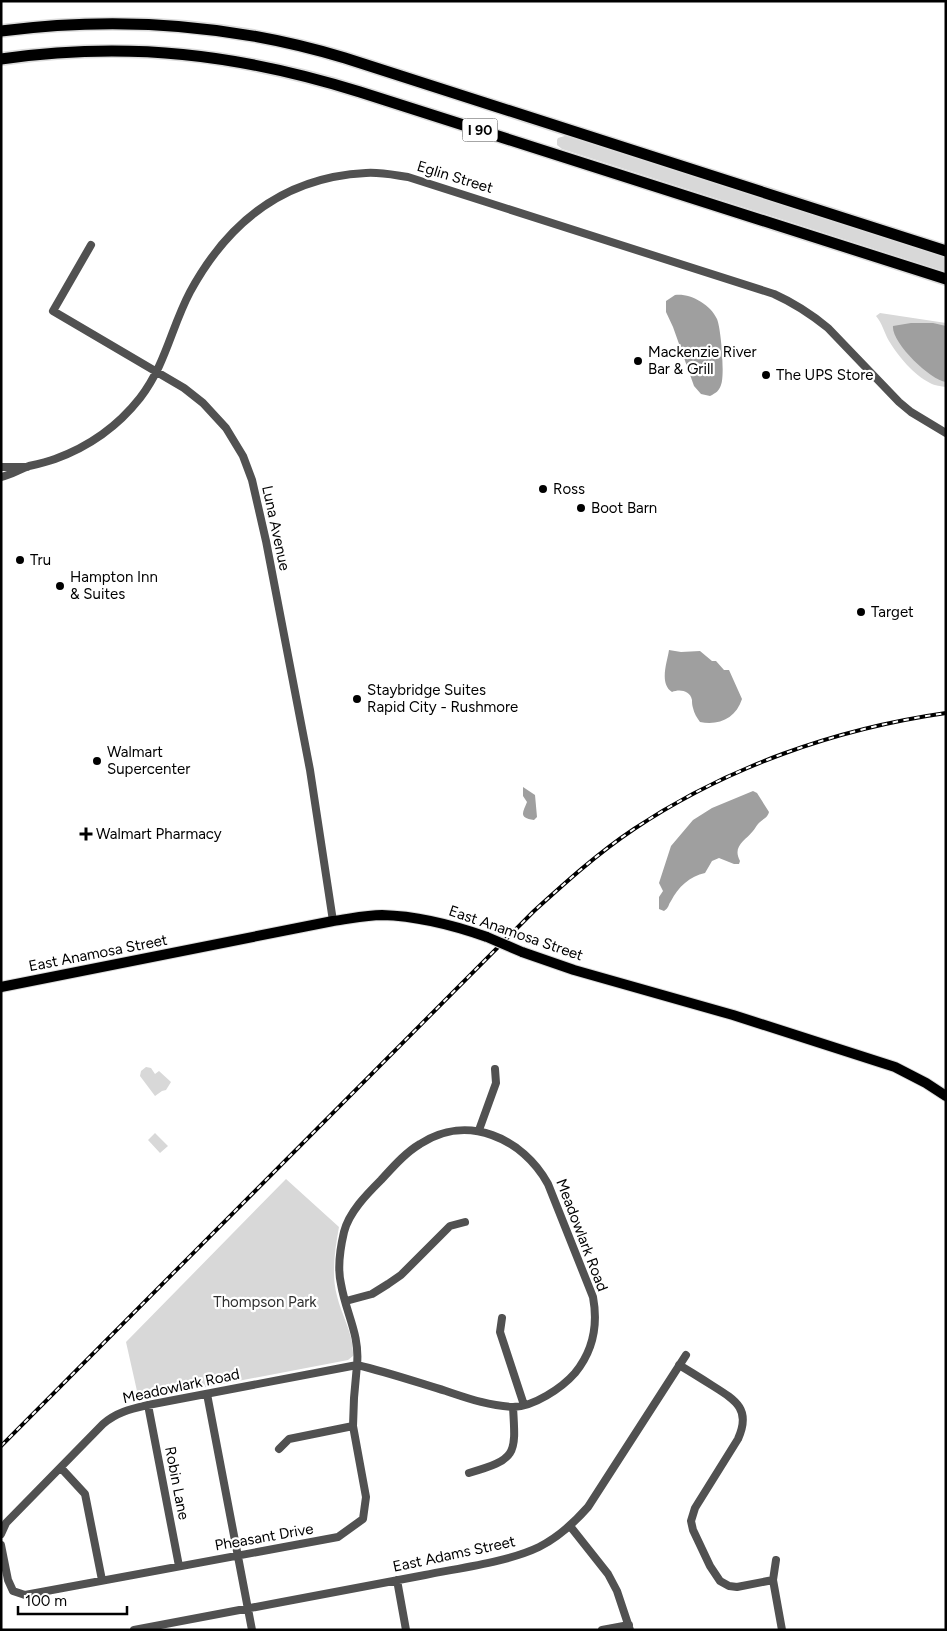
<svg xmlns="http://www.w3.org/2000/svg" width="947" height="1631" viewBox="0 0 947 1631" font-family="Figtree,sans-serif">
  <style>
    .green { fill: #d8d8d8 }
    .water { fill: #9f9f9f }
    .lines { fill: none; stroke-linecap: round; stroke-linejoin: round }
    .major-casing { stroke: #dbdbdb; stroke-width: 12 }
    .highway-casing { stroke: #dbdbdb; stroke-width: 14 }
    .minor { stroke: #515151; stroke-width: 8 }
    .major { stroke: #000; stroke-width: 10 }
    .highway { stroke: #000; stroke-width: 11 }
    .rail-casing { stroke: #000; stroke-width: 4 }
    .rail { stroke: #fff; stroke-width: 2; stroke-dasharray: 5.5; stroke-linecap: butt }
    .major-bridge-casing { stroke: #dbdbdb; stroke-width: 12; stroke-linecap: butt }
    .major-bridge { stroke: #000; stroke-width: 10 }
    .poi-dot { fill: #000; stroke: #fff; stroke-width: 2 }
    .labels { text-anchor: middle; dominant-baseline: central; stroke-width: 4.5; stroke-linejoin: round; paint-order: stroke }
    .shield { fill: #fff; stroke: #4c4c4c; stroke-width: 1 }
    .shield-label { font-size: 14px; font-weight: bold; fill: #000 }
    .street-label { font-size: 15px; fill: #000; stroke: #fff }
    .poi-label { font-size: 15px; fill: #000; stroke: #fff; text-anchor: start }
    .park-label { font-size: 15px; fill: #2f2f2f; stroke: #fff }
  </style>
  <rect width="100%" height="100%" fill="#fff"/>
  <path class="green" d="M568,135L946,256V272L562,149L557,145V140L558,138Z
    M880,313L946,323V387C941,386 935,386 930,383C914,375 898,356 889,341C884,332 882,323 876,316Z
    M146,1067L151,1068L155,1074L159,1071L171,1082L166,1090L162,1091L155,1096L140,1076L141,1071Z
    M155,1133L168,1146L160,1153L148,1140Z
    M286,1179L339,1227C335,1249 331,1274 337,1296C342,1317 354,1334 353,1356L348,1360L139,1400L126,1342Z"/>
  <path class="water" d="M675,295C690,293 710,304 717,319C721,328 725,376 721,385C719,391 716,393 710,396L701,394L694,386L673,327L666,312V301Z
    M911,323H933L946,326V382C930,380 891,342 893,326Z
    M669,650L681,652L700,651L712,661H716L724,670H729L742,699C736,718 719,726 700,722C697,718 694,713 693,708C692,705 692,702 692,700C690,690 679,689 672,692C659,683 667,663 669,650Z
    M523,787L535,795L537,817L534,820C518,818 523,812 527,802L523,796Z
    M753,791L757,793L769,812C767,819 762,819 758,824C756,826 755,829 753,831C745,841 732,846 740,861L739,864H734L719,858L712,861L705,873C690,876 678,887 671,901C668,905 669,908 664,911L659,909V897L663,891L659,883L671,846L693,820L712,808Z"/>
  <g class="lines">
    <defs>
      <path id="major" d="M522,952L574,970L733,1015L895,1067L926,1083L946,1096
        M1,987L333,921C349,919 366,915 382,915C419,916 453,925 487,937"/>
      <path id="highway" d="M1,31C117,16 233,24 345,58L946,251
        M1,59C129,41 238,54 360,92L946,279"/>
    </defs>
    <use href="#major" class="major-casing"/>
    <use href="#highway" class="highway-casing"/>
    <path class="minor" d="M91,245L53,311L184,388L203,403L226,428L243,456L252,480L266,541L310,770L333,921
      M1,467H27
      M1,477C11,475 20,469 29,466C38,464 47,462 55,459C88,447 118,426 140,398C166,364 171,328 190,292C228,222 285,177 366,173C380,172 394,175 408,177L774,294C794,303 811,314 828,328L899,402L911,412L946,433
      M479,1130L496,1083L495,1069
      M346,1301L372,1294L388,1284L401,1275L450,1226L465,1222
      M502,1318L500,1332L524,1405
      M679,1365C691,1372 702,1379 713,1386C737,1401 751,1410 738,1439L695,1508L691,1521L693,1530L710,1566L720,1581L729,1586L737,1587L773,1580L782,1630
      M207,1394L252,1630
      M148,1405L179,1566
      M279,1449L289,1439L353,1426
      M61,1468L85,1494L102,1580
      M469,1473C517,1459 516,1455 513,1407
      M570,1526L608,1574L617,1591L630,1630
      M1,1534L6,1523L103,1424C117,1412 131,1409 148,1405L357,1365C360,1334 346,1314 341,1284C337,1267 340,1249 344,1232C349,1212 367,1194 381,1180C393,1167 405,1153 420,1144C467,1113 523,1138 548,1184L593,1297C598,1324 593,1351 575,1373C562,1388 533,1407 513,1407C489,1406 467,1398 446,1391C416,1382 387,1372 357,1365L354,1398L353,1426L366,1497L363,1519L338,1537L25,1595L13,1591L8,1580L1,1545
      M397,1580L406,1630
      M773,1580L776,1560
      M134,1630C231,1611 328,1594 425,1575C459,1568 508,1562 539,1547C559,1537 573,1524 588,1507L686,1355
      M602,1630L629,1625"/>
    <use href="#major" class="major"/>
    <use href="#highway" class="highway"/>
    <defs>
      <path id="rail" d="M1,1446L534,911C566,882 598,853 634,829C727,767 835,729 946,713"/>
    </defs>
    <use href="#rail" class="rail-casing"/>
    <use href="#rail" class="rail"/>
    <defs>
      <path id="major-bridge" d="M487,937L522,952"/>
    </defs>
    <use href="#major-bridge" class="major-bridge-casing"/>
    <use href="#major-bridge" class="major-bridge"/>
  </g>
  <g class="poi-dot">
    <circle cx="638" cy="361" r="5"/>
    <circle cx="766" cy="375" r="5"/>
    <circle cx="543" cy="489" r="5"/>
    <circle cx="581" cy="508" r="5"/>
    <circle cx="20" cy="560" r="5"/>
    <circle cx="60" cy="586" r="5"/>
    <circle cx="861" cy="612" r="5"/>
    <circle cx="357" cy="699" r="5"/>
    <circle cx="97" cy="761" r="5"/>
    <path d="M83.5 826.5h5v5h5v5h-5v5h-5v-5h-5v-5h5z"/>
  </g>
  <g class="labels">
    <rect class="shield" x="462.5" y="118.5" width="35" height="23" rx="4"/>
    <g class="shield-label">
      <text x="480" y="130">I 90</text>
    </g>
    <g class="street-label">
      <text transform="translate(455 177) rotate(17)">Eglin Street</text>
      <text transform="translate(276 528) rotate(78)">Luna Avenue</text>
      <text transform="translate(516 933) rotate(19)">East Anamosa Street</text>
      <text transform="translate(98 953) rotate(-11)">East Anamosa Street</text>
      <text transform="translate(582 1235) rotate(69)">Meadowlark Road</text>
      <text transform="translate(181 1386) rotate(-12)">Meadowlark Road</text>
      <text transform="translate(177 1483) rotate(79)">Robin Lane</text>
      <text transform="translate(264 1537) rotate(-10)">Pheasant Drive</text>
      <text transform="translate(454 1554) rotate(-12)">East Adams Street</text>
    </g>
    <g class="poi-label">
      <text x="648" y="352">Mackenzie River<tspan x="648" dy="17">Bar &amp; Grill</tspan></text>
      <text x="776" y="375">The UPS Store</text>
      <text x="553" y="489">Ross</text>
      <text x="591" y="508">Boot Barn</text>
      <text x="30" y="560">Tru</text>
      <text x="70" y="577">Hampton Inn<tspan x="70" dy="17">&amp; Suites</tspan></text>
      <text x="871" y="612">Target</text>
      <text x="367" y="690">Staybridge Suites<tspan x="367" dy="17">Rapid City - Rushmore</tspan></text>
      <text x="107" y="752">Walmart<tspan x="107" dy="17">Supercenter</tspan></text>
      <text x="96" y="834">Walmart Pharmacy</text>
    </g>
    <g class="park-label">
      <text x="265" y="1302">Thompson Park</text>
    </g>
  </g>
  <rect width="947" height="1631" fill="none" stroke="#000000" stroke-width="5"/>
  <path d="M18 1606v8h109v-8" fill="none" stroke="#000000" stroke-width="2.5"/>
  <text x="25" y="1606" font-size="15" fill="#000000" stroke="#ffffff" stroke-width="4" paint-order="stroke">100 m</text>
</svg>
